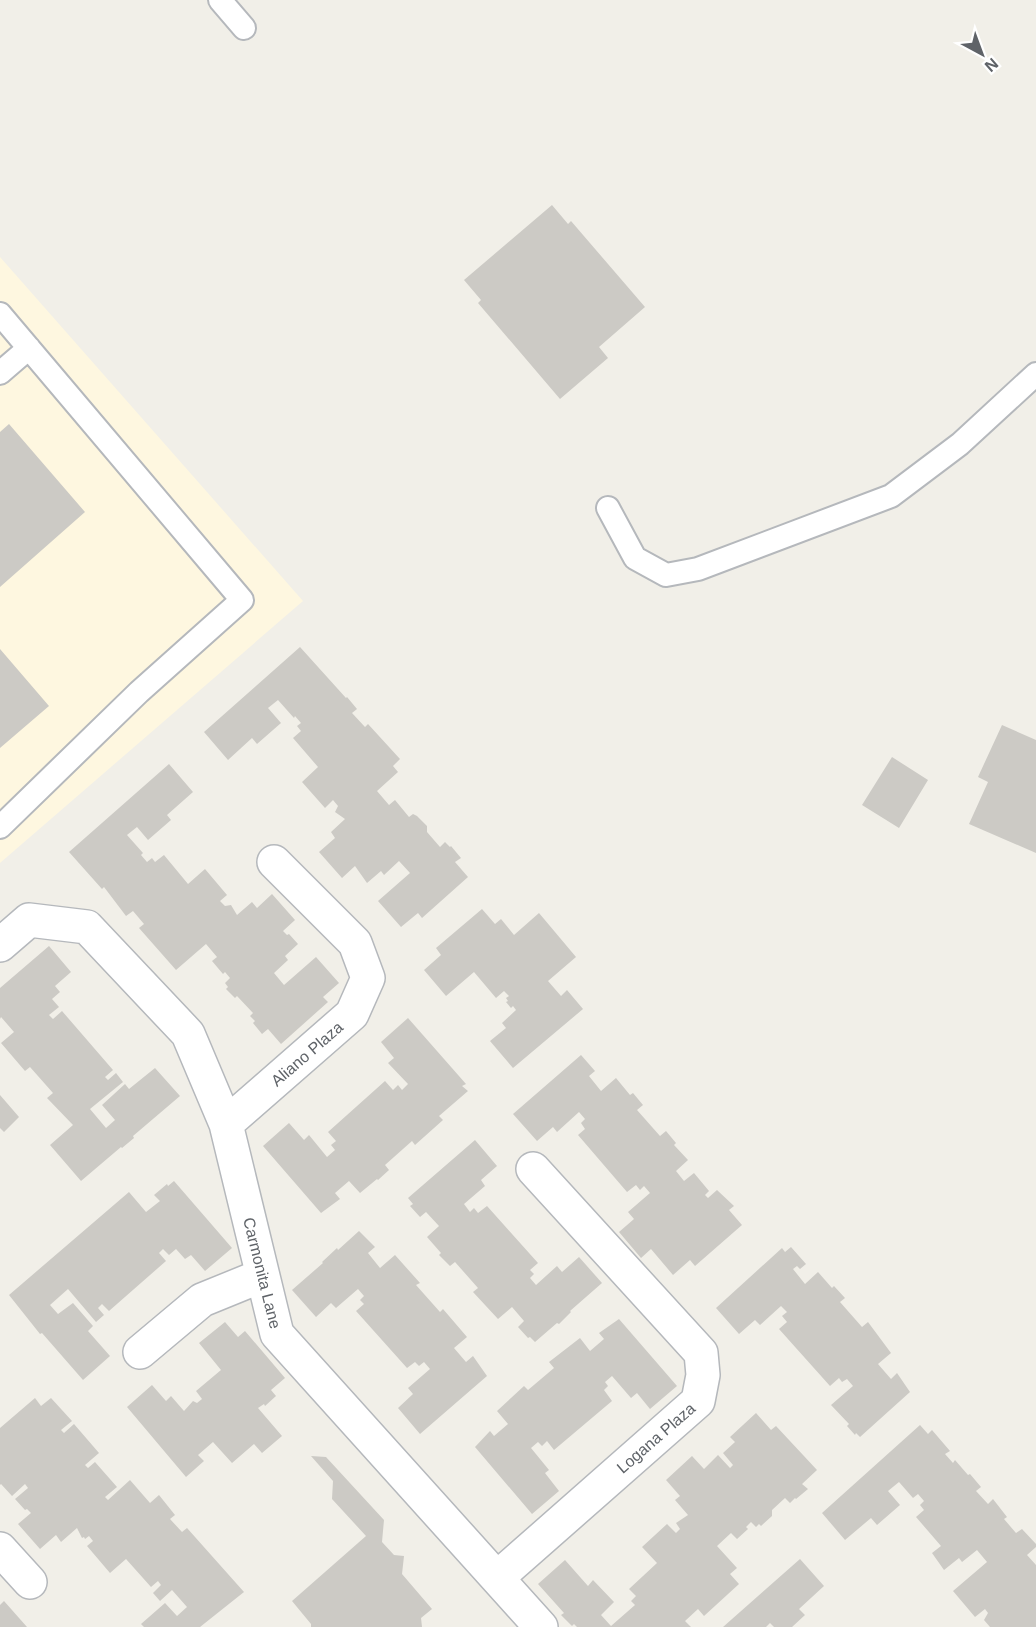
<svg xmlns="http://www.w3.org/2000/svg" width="1036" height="1627" viewBox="0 0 1036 1627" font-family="Arial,sans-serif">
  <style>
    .commercial { fill: #fef7e0 }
    .building { fill: #cccac5 }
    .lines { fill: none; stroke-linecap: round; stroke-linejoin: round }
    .lane-casing { stroke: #b5b8bc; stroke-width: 26 }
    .street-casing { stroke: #b5b8bc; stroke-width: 36 }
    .lane { stroke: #fff; stroke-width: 22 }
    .street { stroke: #fff; stroke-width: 33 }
    .labels { text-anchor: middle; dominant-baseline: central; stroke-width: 6; stroke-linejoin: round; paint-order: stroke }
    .street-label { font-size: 16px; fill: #5f6368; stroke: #fff }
  </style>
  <rect width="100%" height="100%" fill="#f1efe8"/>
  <path class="commercial" d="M0,257L303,601L0,863Z"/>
  <path class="building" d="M552,205L568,224L571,221L645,307L599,347L608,358L560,399L478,303L481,300L464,280Z
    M9,424L85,512L0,587V432Z
    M300,647L346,698L347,697L357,709L352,713L365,727L368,724L400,759L393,766L398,772L377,791L389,805L395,800L409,817L413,814L417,816L427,826V832L440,847L445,842L450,847L451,846L461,858L455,862L468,877L422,918L418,913L401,927L378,901L410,873L399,861L384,875L381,871L367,883L355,866L342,878L319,852L335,838L331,832L345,819L335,812L338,806L333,800L325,808L302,782L318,767L293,738L301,731L297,726L301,723L295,716L294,718L278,700L268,708L281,723L257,744L252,738L228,760L204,732Z
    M0,649L49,706L0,748Z
    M1002,725L1036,740V853L969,824L988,782L978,777Z
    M892,757L928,780L899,828L862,805Z
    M169,764L193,792L167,815L171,820L148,840L137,827L127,835L143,853L141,855L147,862L152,858L155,862L164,855L188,884L205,869L227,895L220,901L225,906L231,905L237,915L252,902L257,908L272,894L295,920L283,931L287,935L289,934L298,944L285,956L288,960L274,973L284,985L316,957L339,983L323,997L328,1002L281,1044L268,1029L262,1034L253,1023L255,1021L250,1016L253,1013L237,996L235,998L226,989L228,987L225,983L230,978L225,972L223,974L212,961L217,957L206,944L176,970L139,928L144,924L133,911L126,916L104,887L102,889L69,852Z
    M482,909L495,924L501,919L514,935L539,913L576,957L548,981L561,996L567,990L583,1009L513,1068L490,1041L506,1028L502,1023L516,1010L513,1006L511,1008L506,1002L508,1001L506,998L509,996L504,991L496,998L474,972L446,996L424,970L441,955L436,948Z
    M49,946L71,972L55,986L60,992L52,999L59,1007L49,1015L53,1019L62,1011L113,1070L105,1077L108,1080L116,1073L123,1082L90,1109L106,1128L115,1120L102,1105L125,1084L129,1089L155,1068L180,1096L133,1136L134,1138L122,1148L121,1147L81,1181L50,1145L73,1125L47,1098L53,1093L30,1067L25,1071L1,1043L14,1032L1,1017L0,1019V988Z
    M408,1018L466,1084L462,1086L468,1091L439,1116L443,1120L415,1145L412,1141L385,1165L389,1170L378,1180L377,1179L360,1193L349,1181L335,1193L340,1199L321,1213L263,1146L289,1123L304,1140L309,1135L327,1157L335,1150L331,1145L336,1141L328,1132L385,1081L393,1090L398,1085L402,1090L408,1084L388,1063L394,1058L381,1042Z
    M581,1055L595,1071L589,1076L601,1091L616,1078L630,1095L633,1093L643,1105L637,1110L660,1136L666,1131L676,1143L674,1145L688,1160L676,1171L684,1181L694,1173L709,1191L705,1195L708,1198L717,1190L734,1206L729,1210L742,1225L695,1266L690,1260L673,1275L651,1249L641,1258L619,1232L634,1219L628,1212L650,1193L644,1186L640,1190L636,1185L627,1192L578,1135L585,1129L581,1123L585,1119L579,1112L557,1132L553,1127L537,1141L513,1114Z
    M0,1095L19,1117L4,1132L0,1128Z
    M475,1140L497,1166L481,1180L485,1186L464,1204L470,1212L474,1208L478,1213L487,1206L538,1263L530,1270L534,1274L530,1278L536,1285L557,1266L562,1272L579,1257L602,1283L570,1311L571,1312L559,1324L557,1323L535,1342L530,1337L528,1338L518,1327L524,1321L512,1307L498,1319L473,1292L478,1288L455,1262L450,1266L439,1255L441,1253L427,1237L439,1226L426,1212L420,1217L410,1206L413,1204L408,1198Z
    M174,1181L232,1248L205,1271L191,1255L185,1259L176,1249L169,1255L163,1249L159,1253L166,1261L109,1311L102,1304L98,1308L104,1315L96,1322L68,1289L50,1305L58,1314L73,1303L93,1326L88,1331L110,1356L83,1380L42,1333L40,1334L9,1295L129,1192L146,1212L160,1201L154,1195L167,1184L168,1186Z
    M359,1231L375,1247L368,1253L380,1268L395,1255L420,1283L416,1285L440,1312L443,1309L467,1337L454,1348L466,1362L473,1356L487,1376L420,1434L398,1408L413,1394L408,1388L430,1369L424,1362L419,1366L415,1362L407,1368L356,1311L364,1304L360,1300L364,1296L358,1289L336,1308L331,1303L316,1317L292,1290L323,1263L322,1262L337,1248L338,1250Z
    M791,1247L806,1264L800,1269L797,1266L793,1269L805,1284L818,1272L832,1288L834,1286L845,1298L840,1302L862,1327L868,1322L891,1353L878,1364L891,1379L897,1373L910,1392L860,1437L856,1433L855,1435L847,1426L849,1424L831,1405L853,1386L847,1379L842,1382L839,1378L830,1386L779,1329L787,1322L782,1316L787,1312L781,1306L760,1325L755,1320L739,1334L716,1308L782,1248L785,1252Z
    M619,1319L677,1386L650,1409L637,1393L631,1398L612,1376L605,1382L608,1386L604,1390L612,1401L554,1450L547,1441L542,1446L538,1442L531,1448L549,1470L545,1473L559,1491L532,1514L475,1447L490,1431L494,1436L508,1424L497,1411L524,1386L528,1390L554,1368L549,1362L580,1338L590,1351L604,1339L599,1333Z
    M225,1322L238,1337L245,1331L285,1378L271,1390L276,1396L265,1406L264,1404L258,1408L282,1436L262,1453L254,1444L232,1463L213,1442L198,1455L204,1461L186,1477L127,1407L152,1385L166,1401L171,1396L184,1411L193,1401L197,1403L202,1399L196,1391L221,1370L199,1343Z
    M35,1398L41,1406L51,1398L72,1421L61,1430L64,1433L74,1424L99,1453L85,1465L88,1468L95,1462L117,1487L105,1497L108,1500L130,1480L150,1503L159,1495L175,1515L170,1519L182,1532L187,1528L244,1592L200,1627H144L141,1624L165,1603L177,1616L187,1607L172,1590L160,1601L153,1593L161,1585L158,1581L151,1587L126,1559L110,1573L87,1546L93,1541L89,1536L85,1539L84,1537L82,1538L77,1528L61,1542L56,1535L40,1549L18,1524L31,1513L27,1509L25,1510L15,1499L28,1488L25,1484L12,1496L1,1484L0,1485V1428Z
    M756,1413L771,1430L776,1426L817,1470L802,1484L808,1489L796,1499L795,1498L790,1503L785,1498L772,1510V1516L761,1526L759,1524L756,1527L751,1522L746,1527L748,1529L737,1539L731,1533L717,1546L737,1568L730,1574L739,1584L704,1616L698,1609L685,1621L691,1627H577L574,1624L572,1626L561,1615L564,1613L538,1584L565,1560L588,1586L593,1580L614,1602L601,1615L611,1626L635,1605L631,1601L636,1596L629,1589L657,1563L642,1547L667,1524L676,1533L680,1529L676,1523L688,1515L675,1500L680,1496L666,1480L692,1456L704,1469L718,1455L730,1468L733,1465L723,1453L735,1442L730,1437Z
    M920,1425L928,1434L932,1430L950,1451L945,1454L953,1463L955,1460L968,1475L970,1474L981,1487L976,1491L988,1504L993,1499L1007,1517L1004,1519L1016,1533L1022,1529L1036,1544V1547L1027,1555L1036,1565V1627H990L984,1620L988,1613L985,1609L975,1617L953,1591L987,1562L977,1550L962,1562L959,1558L944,1570L932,1553L941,1546L916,1517L924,1510L920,1505L924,1501L918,1494L913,1498L899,1482L888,1491L900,1505L877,1525L871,1518L845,1540L822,1513Z
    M311,1456L326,1457L384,1520L382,1542L394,1555L404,1556L402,1574L432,1609L421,1618L422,1627H311V1624L292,1601L366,1536L332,1499L333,1481Z
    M800,1559L824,1586L799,1609L805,1615L792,1627H774L770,1623L766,1627H723Z
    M4,1601L27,1627H0V1605Z"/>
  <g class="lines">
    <defs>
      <path id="lane" d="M220,0L244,28
        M0,314L242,600L139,692L0,827
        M0,373L29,348
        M608,508L635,558L666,575L698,569L891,496L960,444L1036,374"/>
      <path id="street" d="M0,945L29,920L87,927L188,1034L226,1124L277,1334L541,1627
        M226,1124L352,1014L368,978L355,943L274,862
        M140,1352L202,1300L261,1276
        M0,1549L30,1582
        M497,1578L698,1401L703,1375L701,1353L533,1169"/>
    </defs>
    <use href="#lane" class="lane-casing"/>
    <use href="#street" class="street-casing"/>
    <use href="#lane" class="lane"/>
    <use href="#street" class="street"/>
  </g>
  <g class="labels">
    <g class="street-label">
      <text transform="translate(307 1054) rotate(-41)">Aliano Plaza</text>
      <text transform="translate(262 1273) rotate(76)">Carmonita Lane</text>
      <text transform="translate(656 1438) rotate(-41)">Logana Plaza</text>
    </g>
  </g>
  <g transform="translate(982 54) rotate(139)" stroke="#ffffff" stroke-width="4.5" paint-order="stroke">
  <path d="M0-4.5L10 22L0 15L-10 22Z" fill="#5f6368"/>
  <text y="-9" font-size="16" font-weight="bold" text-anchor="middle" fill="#5f6368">N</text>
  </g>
</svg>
